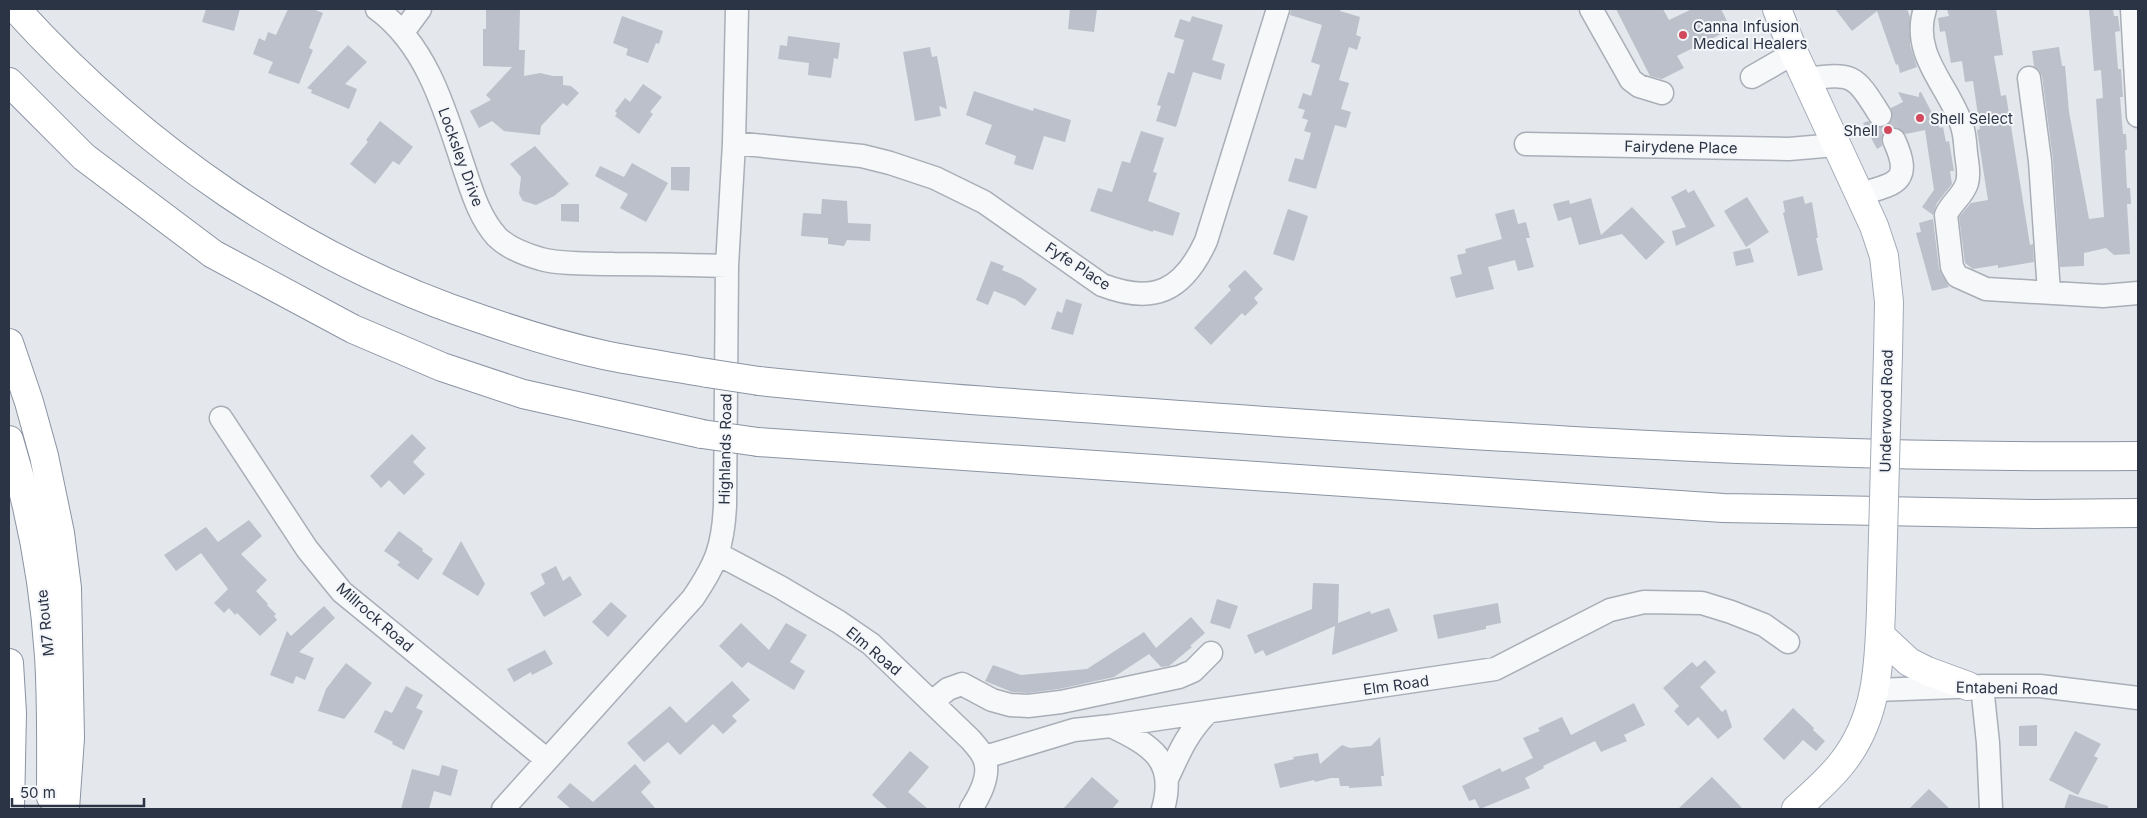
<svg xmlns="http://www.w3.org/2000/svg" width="2147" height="818" viewBox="0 0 2147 818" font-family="Inter,sans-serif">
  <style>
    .building { fill: #bbc0ca }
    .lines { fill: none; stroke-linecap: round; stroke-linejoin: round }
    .minor-tunnel { stroke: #bfc3cb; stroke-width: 22; stroke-dasharray: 22 11; stroke-linecap: butt }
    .minor-casing { stroke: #a9aeb7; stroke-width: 25 }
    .major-casing { stroke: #a3abb8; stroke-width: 30 }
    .highway-casing { stroke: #8b94a3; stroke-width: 30 }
    .minor { stroke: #f7f8fa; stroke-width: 22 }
    .major { stroke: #fff; stroke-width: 28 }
    .highway { stroke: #fff; stroke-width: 28 }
    .major-bridge-casing { stroke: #a3abb8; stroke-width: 30; stroke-linecap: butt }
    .highway-bridge-casing { stroke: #8b94a3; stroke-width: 30; stroke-linecap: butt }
    .major-bridge { stroke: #fff; stroke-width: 28 }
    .highway-bridge { stroke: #fff; stroke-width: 28 }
    .poi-dot { fill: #d1495b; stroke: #f4f6f9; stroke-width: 2 }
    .labels { text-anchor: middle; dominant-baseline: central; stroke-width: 4; stroke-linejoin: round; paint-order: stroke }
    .poi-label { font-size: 15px; fill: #2b3445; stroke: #f4f6f9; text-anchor: start }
    .street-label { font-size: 15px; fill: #2b3445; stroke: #f4f6f9 }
  </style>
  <rect width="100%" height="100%" fill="#e4e7ec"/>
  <path class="building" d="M206,9H240L234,31L202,22Z
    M288,9H313L323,13L309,48L313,50L299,84L268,73L273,62L253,54L259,38L265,41L268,32L276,35Z
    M486,9H520L519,50H525L524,76L540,73L553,76H563V85L571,86L579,93L567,106L563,103L541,126L540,135L504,131L492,121L479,128L470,111L491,100L486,95L512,67L483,66V29H486Z
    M1070,9H1097L1094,32L1068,29Z
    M1291,9H1341L1340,11L1360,17L1356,35L1361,37L1357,50L1349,47L1339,80L1349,83L1341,109L1351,112L1346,128L1335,125L1316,189L1288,181L1295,158L1303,160L1311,133L1304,131L1308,120L1302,118L1305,110L1298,108L1303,93L1311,96L1320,65L1311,62L1322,25L1290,15Z
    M1616,9H1663L1669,20L1692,9H1721L1731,29L1677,56L1684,68L1662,79L1650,76Z
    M1835,9H1907L1910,17V45L1917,67L1900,73L1898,64L1896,65L1877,11L1852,31Z
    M1947,9H1996L2003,55L1994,56L2001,96L2006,95L2030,245L2033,244L2034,262L1998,268V265L1973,269L1965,263L1959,217L1971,203L1988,200L1977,130L1980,129L1973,81L1965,82L1962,61L1951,63L1945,31L1940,32L1938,18L1949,16Z
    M2089,9H2113L2114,16H2118L2120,31L2115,32L2118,69H2121L2123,97H2120L2123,134H2126L2127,150H2125L2127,188H2130L2131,204H2127L2130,254L2114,255L2106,248L2084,253V266L2060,267L2053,160L2042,76L2039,70L2034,66L2032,51L2059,47L2062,66H2065L2069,112L2089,219L2104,217L2096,99L2103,98L2101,70L2094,71Z
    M622,16L663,31L659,44L656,43L648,63L626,55L628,49L613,43Z
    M1192,16L1223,25L1212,60L1225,64L1221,80L1193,72L1176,127L1156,121L1161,106L1157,105L1168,72L1174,74L1184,40L1174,37L1180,19L1190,22Z
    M788,36L840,43L838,59L834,58L831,78L808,75L809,63L778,59L780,45L787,46Z
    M348,45L367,62L345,84L357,89L349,109L311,93L312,90L307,88Z
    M930,47L932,57L937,56L947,109L939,106L941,116L915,121L903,52Z
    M643,84L662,97L650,112L653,114L639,134L615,116L617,113L615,111L625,98L630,102Z
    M974,91L1033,111L1034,108L1071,120L1065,142L1044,136L1033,170L1014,164L1016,156L985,144L992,125L966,115Z
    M1898,92L1919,97V93L1921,92L1940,128L1943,127L1946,142L1949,141L1954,171H1950L1952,184L1937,203L1933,215L1922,207L1934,190L1925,130L1906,134L1896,127L1889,128L1883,132L1881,138L1882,146L1877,149L1863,123L1868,121L1874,126L1880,128L1887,126L1892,121L1891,108L1903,102Z
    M380,121L413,147L399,165L393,161L375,184L350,164L368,142L366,140Z
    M1141,131L1164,138L1153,172L1157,173L1148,201L1180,213L1173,236L1153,230V232L1090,211L1098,188L1112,192L1122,161L1130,163Z
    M535,146L569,184L554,196L536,205L523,201L519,194L521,177L510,164Z
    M632,163L668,183L646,222L620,208L628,194L595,176L600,166L624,177Z
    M671,167H690L689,191L671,190Z
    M1686,189L1688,193L1694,190L1715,226L1676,246L1672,231L1686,227L1671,197Z
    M1803,196L1805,204L1812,202L1818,238H1816L1823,270L1798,276L1783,213L1785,212L1783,201Z
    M1747,197L1769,232L1746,247L1724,211Z
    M1591,198L1601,235L1632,207L1665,242L1646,260L1622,234L1579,245L1571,217L1558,221L1553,204L1569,200L1570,204Z
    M822,199L847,201L848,223L871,224L870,241L847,240L844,246L828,244V238L801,236L803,213L821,214Z
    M561,204H579V222L561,221Z
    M1288,209L1308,216L1294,261L1273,254Z
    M1514,209L1518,224L1526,222L1530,238H1526L1534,267L1518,271L1515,260L1488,267L1494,289L1456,298L1450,277L1462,274L1457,255L1466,253L1465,249L1502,239L1495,214Z
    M1933,219L1939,269L1949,287L1932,291L1916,233L1921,232L1919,223Z
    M1750,248L1754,262L1736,266L1733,252Z
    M991,261L1004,266L1002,270L1021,278L1037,289L1025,306L1015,299L994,291L988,305L976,300Z
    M1245,270L1263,289L1254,298L1258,303L1245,316L1242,313L1211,345L1194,328L1231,290L1228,286Z
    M1066,299L1082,304L1073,335L1051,329L1057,311L1062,313Z
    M412,434L426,448L413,462L425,474L404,495L389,480L381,488L370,476Z
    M249,520L262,536L241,554L267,580L256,591L268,604L267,605L276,614L274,616L277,620L260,636L237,613L235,615L229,608L224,613L214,603L228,589L201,553L176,571L164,555L206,527L218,542Z
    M399,531L423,549L422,551L433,559L418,580L397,565L400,562L384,551Z
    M461,541L485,584L478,596L442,574Z
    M556,566L563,581L570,576L582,595L544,617L530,593L545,584L541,574Z
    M1313,583L1339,584L1338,623L1370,611L1371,614L1389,608L1398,631L1332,655L1335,626L1266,656L1263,650L1255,654L1247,635L1312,609Z
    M1217,599L1238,606L1230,629L1210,623Z
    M611,602L627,616L608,637L592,622Z
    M1498,603L1501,623L1486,626V629L1438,639L1433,615Z
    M324,606L335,618L299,652L314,658L305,680L296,676L293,684L270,675L287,631L291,636Z
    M1191,617L1205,633L1190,646L1192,647L1169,666L1161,667L1149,654L1114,677L1059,689L1028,693L1012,692L985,681L993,665L1021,675L1087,669L1144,632L1156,648Z
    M741,623L769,650L786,623L807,635L790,662L805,671L794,690L748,662L742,668L719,646Z
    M545,650L553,664L532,675L531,672L514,682L507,669Z
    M1705,660L1716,672L1700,687L1722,712L1726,709L1732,727L1718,739L1698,717L1688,726L1674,711L1679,706L1663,688L1692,662L1697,667Z
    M346,663L372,683L344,719L318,711L326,689Z
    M732,681L750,700L732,716L737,721L723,734L713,724L680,755L668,742L644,762L627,743L670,706L686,723Z
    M406,686L423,695L416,708L423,711L404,750L392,744L393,742L374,732L385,710L392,713Z
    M1634,703L1645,725L1624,735L1627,741L1601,752L1595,741L1543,766L1544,768L1525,778L1530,788L1480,809L1475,799L1469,801L1462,786L1500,768L1502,772L1533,758L1523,738L1540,731L1538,728L1562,717L1571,735Z
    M1793,708L1814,728L1813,730L1825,741L1816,751L1803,740L1784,760L1763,739Z
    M2037,725V746H2019V726Z
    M2075,731L2101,744L2094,756L2098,758L2078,795L2049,780Z
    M1380,737L1384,776H1381L1382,786L1349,788V786H1340L1339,778H1331L1315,782L1314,780L1280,788L1274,764L1294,759L1293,757L1318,753L1320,764L1342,745L1350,748L1371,746Z
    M910,751L929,767L908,792L928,809H888L872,795Z
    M635,764L651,782L641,792L656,809H571L557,797L570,783L593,802Z
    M442,765L458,770L451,796L434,791L429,809H401L412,769L439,776Z
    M1092,777L1119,801L1112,809H1063Z
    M1712,777L1743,809H1678Z
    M1929,789L1950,809H1909Z
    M2069,794L2108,806V809H2064Z"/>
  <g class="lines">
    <path class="minor-tunnel" d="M1880,115L1894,140"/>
    <defs>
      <path id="minor" d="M377,9C426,45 444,107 462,162C471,188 478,216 497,237C508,248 527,255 541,259C564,265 590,263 613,264C651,264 689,265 727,266
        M1591,9L1631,80L1639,86L1662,93
        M1925,9C1910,55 1950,87 1962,126C1965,135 1965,144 1966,153C1967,163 1970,173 1967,183C1963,196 1951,203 1946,215L1952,267L1957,276L1986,289L2103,296L2138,293
        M2132,9L2138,116
        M403,32L420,9
        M1752,77L1794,53
        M2029,78L2040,161L2049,292
        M1806,79C1854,73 1854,74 1880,115
        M734,143L862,156L890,163L935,178L984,202L1102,285C1154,305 1183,291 1206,241L1278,9
        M1526,144L1789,149L1836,145
        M1860,194C1896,184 1913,182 1894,140
        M221,418L307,549L342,592L546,759
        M718,554L780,587L839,622L871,644L971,740C975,745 980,750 983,756C992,772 980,795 971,809
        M1982,686L1988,743L1991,809
        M1876,690L1982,686H2040L2138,698
        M932,702L948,689L962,684L992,700L1010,705L1028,706L1061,702L1179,677L1193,671L1211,653
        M1111,726C1151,745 1177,760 1163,809
        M985,757L1074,730L1111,726L1495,669L1610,610L1644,602L1702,603L1731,612L1764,625L1788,642
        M1167,779C1179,753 1187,733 1208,712
        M503,809L693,598C716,564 723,547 725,506L727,266L734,143L737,9"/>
      <path id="major" d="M1777,9L1794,53L1874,226L1884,256L1889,302L1888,353
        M1880,635L1909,662L1927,671L1968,686
        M1796,809C1811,795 1829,780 1842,763C1878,718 1879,664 1881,609"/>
      <path id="highway" d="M16,9C142,148 302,260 481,319C521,333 563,346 604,355C638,362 673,367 707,373
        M9,82L84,157L213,254L353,329L442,367L523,394L702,434
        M9,343L29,402L44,456L60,533L67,588L70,738L65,809
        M759,381C923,398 1087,408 1251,420C1546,441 1842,459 2138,456
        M9,440C31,511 44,583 49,656C52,703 51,750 51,797
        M758,442L1723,508L2037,514L2138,513
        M9,663L12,713L10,809"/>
    </defs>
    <use href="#minor" class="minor-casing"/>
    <use href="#major" class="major-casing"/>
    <use href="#highway" class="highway-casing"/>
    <use href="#minor" class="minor"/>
    <use href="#major" class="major"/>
    <use href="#highway" class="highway"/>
    <defs>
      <path id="major-bridge" d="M1881,609L1888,353"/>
      <path id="highway-bridge" d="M707,373L759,381
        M702,434L758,442"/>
    </defs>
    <use href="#major-bridge" class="major-bridge-casing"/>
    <use href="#highway-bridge" class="highway-bridge-casing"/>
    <use href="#major-bridge" class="major-bridge"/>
    <use href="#highway-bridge" class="highway-bridge"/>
  </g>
  <g class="poi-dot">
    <circle cx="1683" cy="35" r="5"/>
    <circle cx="1920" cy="118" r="5"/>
    <circle cx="1888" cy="130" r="5"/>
  </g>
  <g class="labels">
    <g class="poi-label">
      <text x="1693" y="26">Canna Infusion<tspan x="1693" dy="17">Medical Healers</tspan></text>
      <text x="1930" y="118">Shell Select</text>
      <text x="1878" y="130" text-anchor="end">Shell</text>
    </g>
    <g class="street-label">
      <text transform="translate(1681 147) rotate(1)">Fairydene Place</text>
      <text transform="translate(461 157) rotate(70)">Locksley Drive</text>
      <text transform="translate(1078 266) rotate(33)">Fyfe Place</text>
      <text transform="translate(1886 411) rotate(-89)">Underwood Road</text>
      <text transform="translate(725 449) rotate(-89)">Highlands Road</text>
      <text transform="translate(375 617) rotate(41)">Millrock Road</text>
      <text transform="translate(45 623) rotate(-96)">M7 Route</text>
      <text transform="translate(874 651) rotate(40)">Elm Road</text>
      <text transform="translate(1396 685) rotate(-8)">Elm Road</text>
      <text transform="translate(2007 688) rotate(1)">Entabeni Road</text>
    </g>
  </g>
  <rect width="2147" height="818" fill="none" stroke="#2b3445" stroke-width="20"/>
  <path d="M12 798v8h132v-8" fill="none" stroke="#2b3445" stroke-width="2.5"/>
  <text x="20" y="798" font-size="15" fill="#2b3445" stroke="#f4f6f9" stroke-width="4" paint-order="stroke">50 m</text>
</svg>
